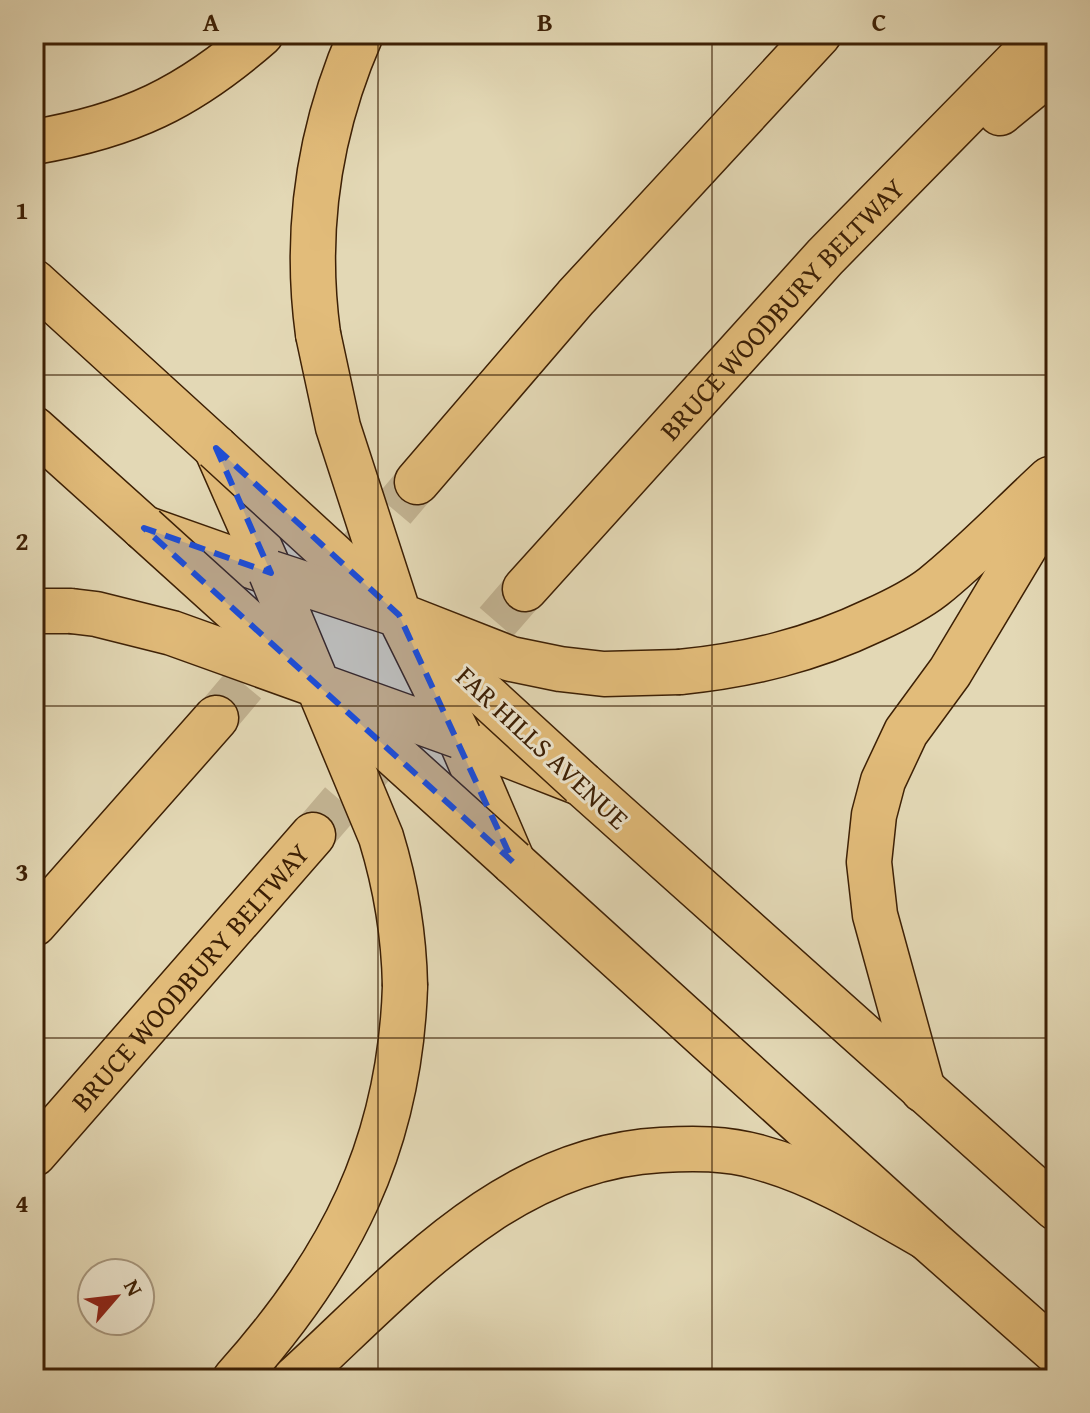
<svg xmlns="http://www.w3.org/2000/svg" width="1090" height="1413" viewBox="0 0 1090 1413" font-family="'Gentium Book Plus',serif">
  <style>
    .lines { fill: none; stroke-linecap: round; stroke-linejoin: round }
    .highway-tunnel { stroke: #c2b392; stroke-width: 44; stroke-dasharray: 44 22; stroke-linecap: butt }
    .major-casing { stroke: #3d2005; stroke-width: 47 }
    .highway-casing { stroke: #3d2005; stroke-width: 47 }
    .major { stroke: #e2bc7a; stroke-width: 44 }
    .highway { stroke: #e2bc7a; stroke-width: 44 }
    .major-bridge-casing { stroke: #3d2005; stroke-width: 47; stroke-linecap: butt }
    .highway-bridge-casing { stroke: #3d2005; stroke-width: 47; stroke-linecap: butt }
    .major-bridge { stroke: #e2bc7a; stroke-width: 44 }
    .highway-bridge { stroke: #e2bc7a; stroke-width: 44 }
    .marked { fill: #1d4ed8; fill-opacity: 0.2; stroke: #1d4ed8; stroke-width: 6; stroke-dasharray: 16 10; stroke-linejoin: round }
    .grid { fill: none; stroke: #3d2005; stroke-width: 2; stroke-opacity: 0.55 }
    .labels { text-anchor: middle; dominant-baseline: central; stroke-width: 6; stroke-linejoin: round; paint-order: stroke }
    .street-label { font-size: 28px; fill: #3d2005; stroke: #ede6cf }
    .neatline { fill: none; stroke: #3d2005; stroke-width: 3 }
    .grid-label { font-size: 26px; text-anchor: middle; font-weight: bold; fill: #3d2005 }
  </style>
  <rect width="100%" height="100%" fill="#e3d8b5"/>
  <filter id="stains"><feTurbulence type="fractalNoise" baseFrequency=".0025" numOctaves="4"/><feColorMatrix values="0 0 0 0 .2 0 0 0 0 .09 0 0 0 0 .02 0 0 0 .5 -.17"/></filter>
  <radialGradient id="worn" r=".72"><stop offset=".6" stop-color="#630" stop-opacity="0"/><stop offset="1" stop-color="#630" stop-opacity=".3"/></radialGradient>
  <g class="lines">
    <path class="highway-tunnel" d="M351,560L417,482
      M453,672L525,589
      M216,718L285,636
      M313,835L382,755"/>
    <defs>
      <path id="major" d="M34,282L216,448
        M34,429L144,528
        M582,784L1056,1208
        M513,862L927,1238L1056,1352"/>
      <g id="highway">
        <path d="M1000,113L1056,67"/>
        <path d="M34,142C129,126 188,98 261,34"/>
        <path d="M318,334C304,231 319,130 361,34"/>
        <path d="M216,448L271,573"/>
        <path d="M417,482L576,297L819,34"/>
        <path d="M144,528L271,573"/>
        <path id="s1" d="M525,589L825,257L1044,34"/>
        <path d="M34,611H71"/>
        <path d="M680,672C749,665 811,650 874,620C894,611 915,601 933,587C974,554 1011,515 1050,479"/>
        <path d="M459,736L513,862"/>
        <path d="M459,736L580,783"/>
        <path d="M34,924L216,718"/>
        <path d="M923,1090L875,915L869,862L874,815L883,781L906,732L950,672L1056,495"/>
        <path id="s2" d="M34,1154L313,835"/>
        <path d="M235,1379C340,1262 400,1146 405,986"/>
        <path d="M295,1379C402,1281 506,1158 661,1150C694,1148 726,1148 758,1157C818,1173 873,1207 927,1238"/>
      </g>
    </defs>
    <use href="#major" class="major-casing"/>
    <use href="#highway" class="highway-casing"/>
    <use href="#major" class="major"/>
    <use href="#highway" class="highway"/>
    <defs>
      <path id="major-bridge" d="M216,448L582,784
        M144,528L513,862"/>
      <path id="highway-bridge" d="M318,334L338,427L399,615L459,736
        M271,573L381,837C396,886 404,934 405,986
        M271,573L399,615L511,659L560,669L604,674L680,672
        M71,611L96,614L172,633L459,736"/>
    </defs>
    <use href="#major-bridge" class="major-bridge-casing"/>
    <use href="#highway-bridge" class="highway-bridge-casing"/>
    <use href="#major-bridge" class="major-bridge"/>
    <use href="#highway-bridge" class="highway-bridge"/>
  </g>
  <path class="marked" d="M216,448L399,615L513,862L144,528L271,573Z"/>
  <path class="grid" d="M378,34V1379M712,34V1379M34,375H1056M34,706H1056M34,1038H1056"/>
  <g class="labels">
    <g class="street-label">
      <text stroke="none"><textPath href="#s1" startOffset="380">BRUCE WOODBURY BELTWAY</textPath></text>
      <text transform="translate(543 747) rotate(43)">FAR HILLS AVENUE</text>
      <text stroke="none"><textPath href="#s2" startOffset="236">BRUCE WOODBURY BELTWAY</textPath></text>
    </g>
  </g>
  <rect width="1090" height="1413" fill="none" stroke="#e3d8b5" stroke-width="88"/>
  <g transform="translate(116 1297) rotate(62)"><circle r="38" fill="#ede6cf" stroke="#a7977e" stroke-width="2"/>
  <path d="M0-6L14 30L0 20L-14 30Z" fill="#8f2418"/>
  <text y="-12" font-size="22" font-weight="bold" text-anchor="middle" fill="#3d2005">N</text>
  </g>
  <rect x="44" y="44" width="1002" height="1325" class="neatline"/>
  <g class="grid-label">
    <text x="211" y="31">A</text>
    <text x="545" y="31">B</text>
    <text x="879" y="31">C</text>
    <text x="22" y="219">1</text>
    <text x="22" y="550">2</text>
    <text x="22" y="881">3</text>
    <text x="22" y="1212">4</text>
  </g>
  <rect width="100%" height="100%" filter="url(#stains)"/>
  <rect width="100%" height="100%" fill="url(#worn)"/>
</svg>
